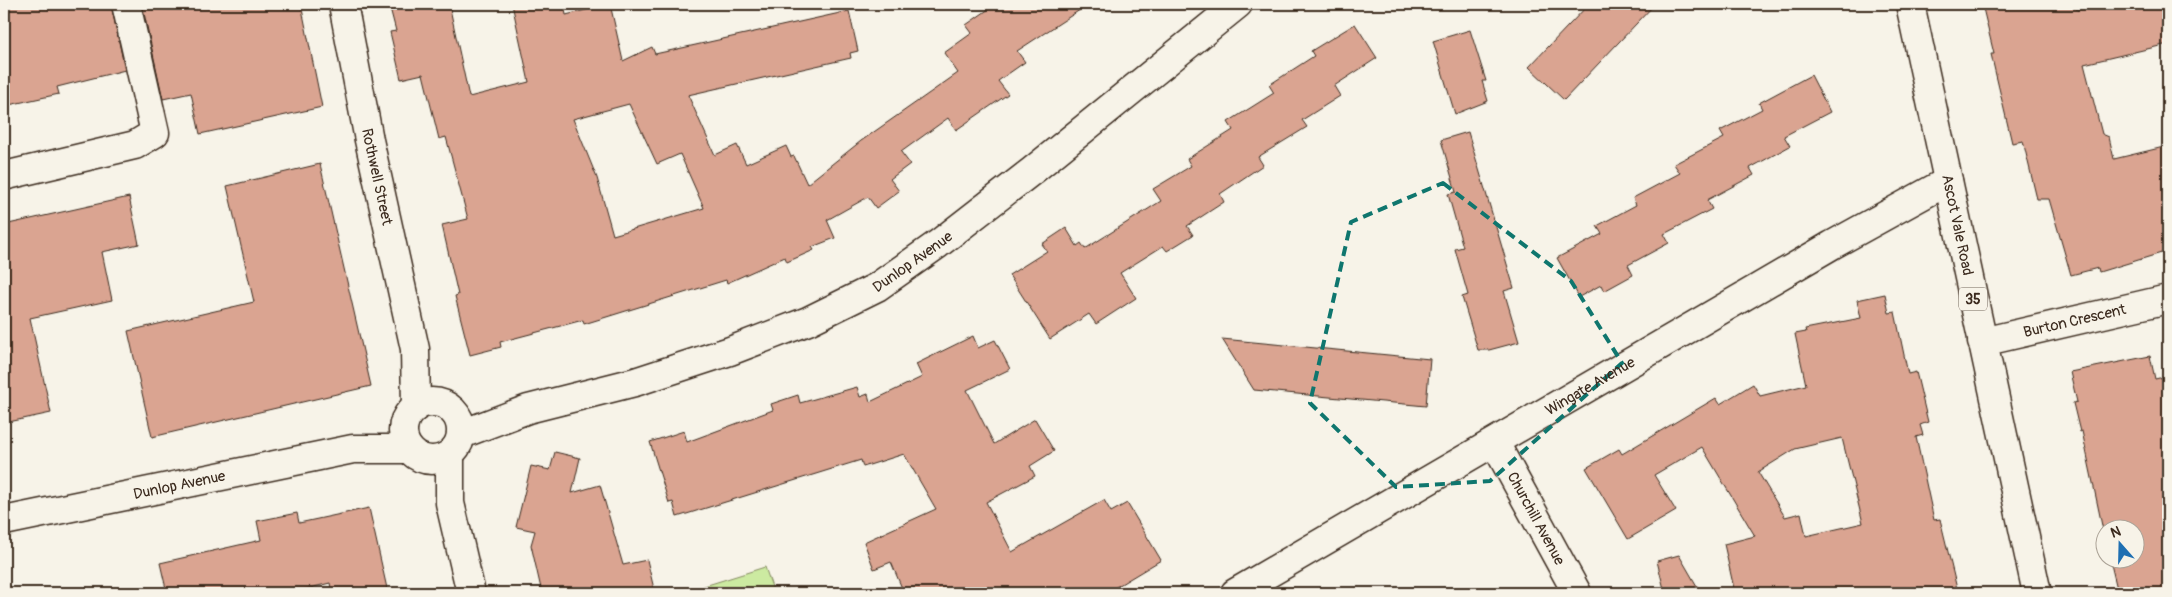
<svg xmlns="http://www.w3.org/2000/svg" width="2172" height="597" viewBox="0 0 2172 597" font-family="Pangolin,sans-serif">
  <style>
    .green { fill: #cceaa1; stroke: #848a60 }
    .building { fill: #daa491; stroke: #3b2a1e; fill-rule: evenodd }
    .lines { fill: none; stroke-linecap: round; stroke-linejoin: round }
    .minor-casing { stroke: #3b2a1e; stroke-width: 31 }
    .major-casing { stroke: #3b2a1e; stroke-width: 31 }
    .minor { stroke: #f7f3e8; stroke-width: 28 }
    .major { stroke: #f7f3e8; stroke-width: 28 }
    .marked { fill: none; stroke: #0f766e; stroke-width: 4; stroke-dasharray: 10 6; stroke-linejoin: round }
    .labels { text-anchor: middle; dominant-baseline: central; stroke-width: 4.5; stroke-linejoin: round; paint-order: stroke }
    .shield { fill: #f7f3e8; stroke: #73665b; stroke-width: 1 }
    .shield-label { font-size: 14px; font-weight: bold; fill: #3b2a1e }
    .street-label { font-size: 15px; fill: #3b2a1e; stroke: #f7f3e8 }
  </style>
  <rect width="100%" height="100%" fill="#f7f3e8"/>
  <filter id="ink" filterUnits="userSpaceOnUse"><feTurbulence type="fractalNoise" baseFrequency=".02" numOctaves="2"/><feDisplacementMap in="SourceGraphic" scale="10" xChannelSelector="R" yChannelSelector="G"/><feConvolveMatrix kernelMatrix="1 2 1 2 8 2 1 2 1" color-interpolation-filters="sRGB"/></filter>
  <g filter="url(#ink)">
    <path class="green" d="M765,567L774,593H682Z"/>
    <path class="building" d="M4,4H111L125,70L57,87L59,94L4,106Z
      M142,4H301L322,107L200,134L191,93L163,99Z
      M389,4H449L469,97L529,82L512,4H564L566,15L610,4L623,61L652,47L655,54L849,11L858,51L850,53L851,58L688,95L715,155L737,145L746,164L786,146L791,157L794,156L807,184L861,141L958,73L944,53L972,33L966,25L996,4H1089L1017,51L1025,62L998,81L1008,94L956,130L948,118L901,152L910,164L890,179L899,191L876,208L868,197L827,220L835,238L812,247L814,250L787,262L785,257L727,283L726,280L584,324L583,320L500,342L501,347L470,355L455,296L458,295L442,225L468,219L446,137L439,139L423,74L401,79L390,32L396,31ZM629,104L657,164L680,154L704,208L613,235L597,178L573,119Z
      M1589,4H1655L1564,100L1529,67Z
      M1982,4H2076L2077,10L2101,4H2168V44L2084,64L2102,134L2109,137L2114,159L2168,146V251L2099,272L2098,268L2071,275L2049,199H2037L2023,141L2012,143L1991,54H1994Z
      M1355,24L1377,58L1334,86L1340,96L1302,120L1307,127L1258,157L1263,165L1220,194L1224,202L1187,226L1193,235L1167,251L1163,246L1120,273L1136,298L1096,324L1089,314L1050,339L1009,275L1047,251L1042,244L1066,228L1077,246L1081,243L1085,249L1161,201L1153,189L1191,166L1187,159L1233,130L1228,122L1274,93L1269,85L1314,56L1311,51Z
      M1470,30L1486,81H1482L1488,101L1455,114L1433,41Z
      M1811,75L1830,112L1784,136L1790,146L1750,168L1754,175L1707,200L1712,209L1664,234L1669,243L1628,265L1633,275L1604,291L1601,285L1579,297L1557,258L1602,234L1597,226L1636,205L1633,198L1680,173L1674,164L1724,138L1720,131L1762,109L1759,103Z
      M1468,132L1514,288L1504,291L1519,342L1489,350H1478L1462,297L1468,295L1455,249L1463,247L1448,194L1456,192L1441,140Z
      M320,164L371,386L152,437L128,331L254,302L227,186Z
      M129,197L139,244L102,252L112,300L30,318L51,413L4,423V225Z
      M1885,294L1889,313L1895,312L1908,374L1916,372L1928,422L1920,425L1923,435L1916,437L1934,520L1940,519L1958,593H1735L1724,544L1755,536L1702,447L1654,475L1676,511L1628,539L1586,468L1619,449L1622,454L1716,398L1720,404L1753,384L1760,396L1806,385L1795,334L1806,332L1805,329L1861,318L1857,300ZM1842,438L1863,523L1806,536L1801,513L1785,517L1758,472L1795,449Z
      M973,336L978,348L995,340L1010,369L967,390L994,444L1035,419L1054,451L1030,466L1035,476L986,502L1012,552L1104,500L1111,512L1127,503L1161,560L1106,593H904L891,562L874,569L864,542L936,509L904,454L863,467L861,460L677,517L673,502L669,503L650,442L684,431L687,442L773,410L771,404L798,395L800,403L857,387L860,397L868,394L870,402L922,377L916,364Z
      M1222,339L1430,359L1426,406L1254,390Z
      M2150,356L2155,379L2168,376V593H2118L2110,560H2134V530H2104V535L2082,431L2080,432L2073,403L2077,402L2070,372Z
      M555,452L580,458L572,493L600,485L623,565L647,560L655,593H542L531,545L535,531L516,527L531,466L550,470Z
      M369,508L388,593H332L330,583L290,593H167L160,563L261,540L257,521L297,513L299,523Z
      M1679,555L1701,593H1665L1657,561Z"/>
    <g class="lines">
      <defs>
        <g id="minor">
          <path id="s1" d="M343,4L369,140L415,349L416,407"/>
          <path d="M4,176L135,145L155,133L126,4"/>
          <path id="s2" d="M1982,342L2168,299"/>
          <circle cx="432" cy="431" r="29"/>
          <path id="s3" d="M462,434L528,409L635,382L730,351L808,321L877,287L938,244L1032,171L1238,4"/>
          <path id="s4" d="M1495,443L1577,593"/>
          <path d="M450,455V503L471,593"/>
          <path id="s5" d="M4,521L353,449H408"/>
          <path id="s6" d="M1235,593L1832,245L1948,181"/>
        </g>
        <g id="major">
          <path id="s7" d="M1910,4L2037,593"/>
        </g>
      </defs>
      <use href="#minor" class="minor-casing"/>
      <use href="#major" class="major-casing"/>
      <use href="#minor" class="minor"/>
      <use href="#major" class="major"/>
    </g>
  </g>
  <path class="marked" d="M1443,183L1571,281L1622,363L1490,481L1396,487L1310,403L1351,222Z"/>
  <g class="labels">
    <rect class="shield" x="1959" y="287.5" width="28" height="23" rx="4"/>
    <g class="shield-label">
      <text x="1973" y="299">35</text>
    </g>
    <g class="street-label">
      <text stroke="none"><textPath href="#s1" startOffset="176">Rothwell Street</textPath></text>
      <text stroke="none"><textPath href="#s7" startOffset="226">Ascot Vale Road</textPath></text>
      <text stroke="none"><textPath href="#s3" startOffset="485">Dunlop Avenue</textPath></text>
      <text stroke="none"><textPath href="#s2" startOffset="95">Burton Crescent</textPath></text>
      <text stroke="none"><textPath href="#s6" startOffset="411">Wingate Avenue</textPath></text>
      <text stroke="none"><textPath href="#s5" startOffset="179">Dunlop Avenue</textPath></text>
      <text stroke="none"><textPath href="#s4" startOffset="86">Churchill Avenue</textPath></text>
    </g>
  </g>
  <rect width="2172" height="597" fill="none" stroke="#f7f3e8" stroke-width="20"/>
  <rect x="10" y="10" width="2152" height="577" fill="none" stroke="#3b2a1e" stroke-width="2" filter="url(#ink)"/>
  <g transform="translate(2120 544) rotate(340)"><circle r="24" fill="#f7f3e8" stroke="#aca397"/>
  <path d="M0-4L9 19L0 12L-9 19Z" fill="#1f6fb2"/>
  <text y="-8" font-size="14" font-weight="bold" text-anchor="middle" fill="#3b2a1e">N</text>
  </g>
</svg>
